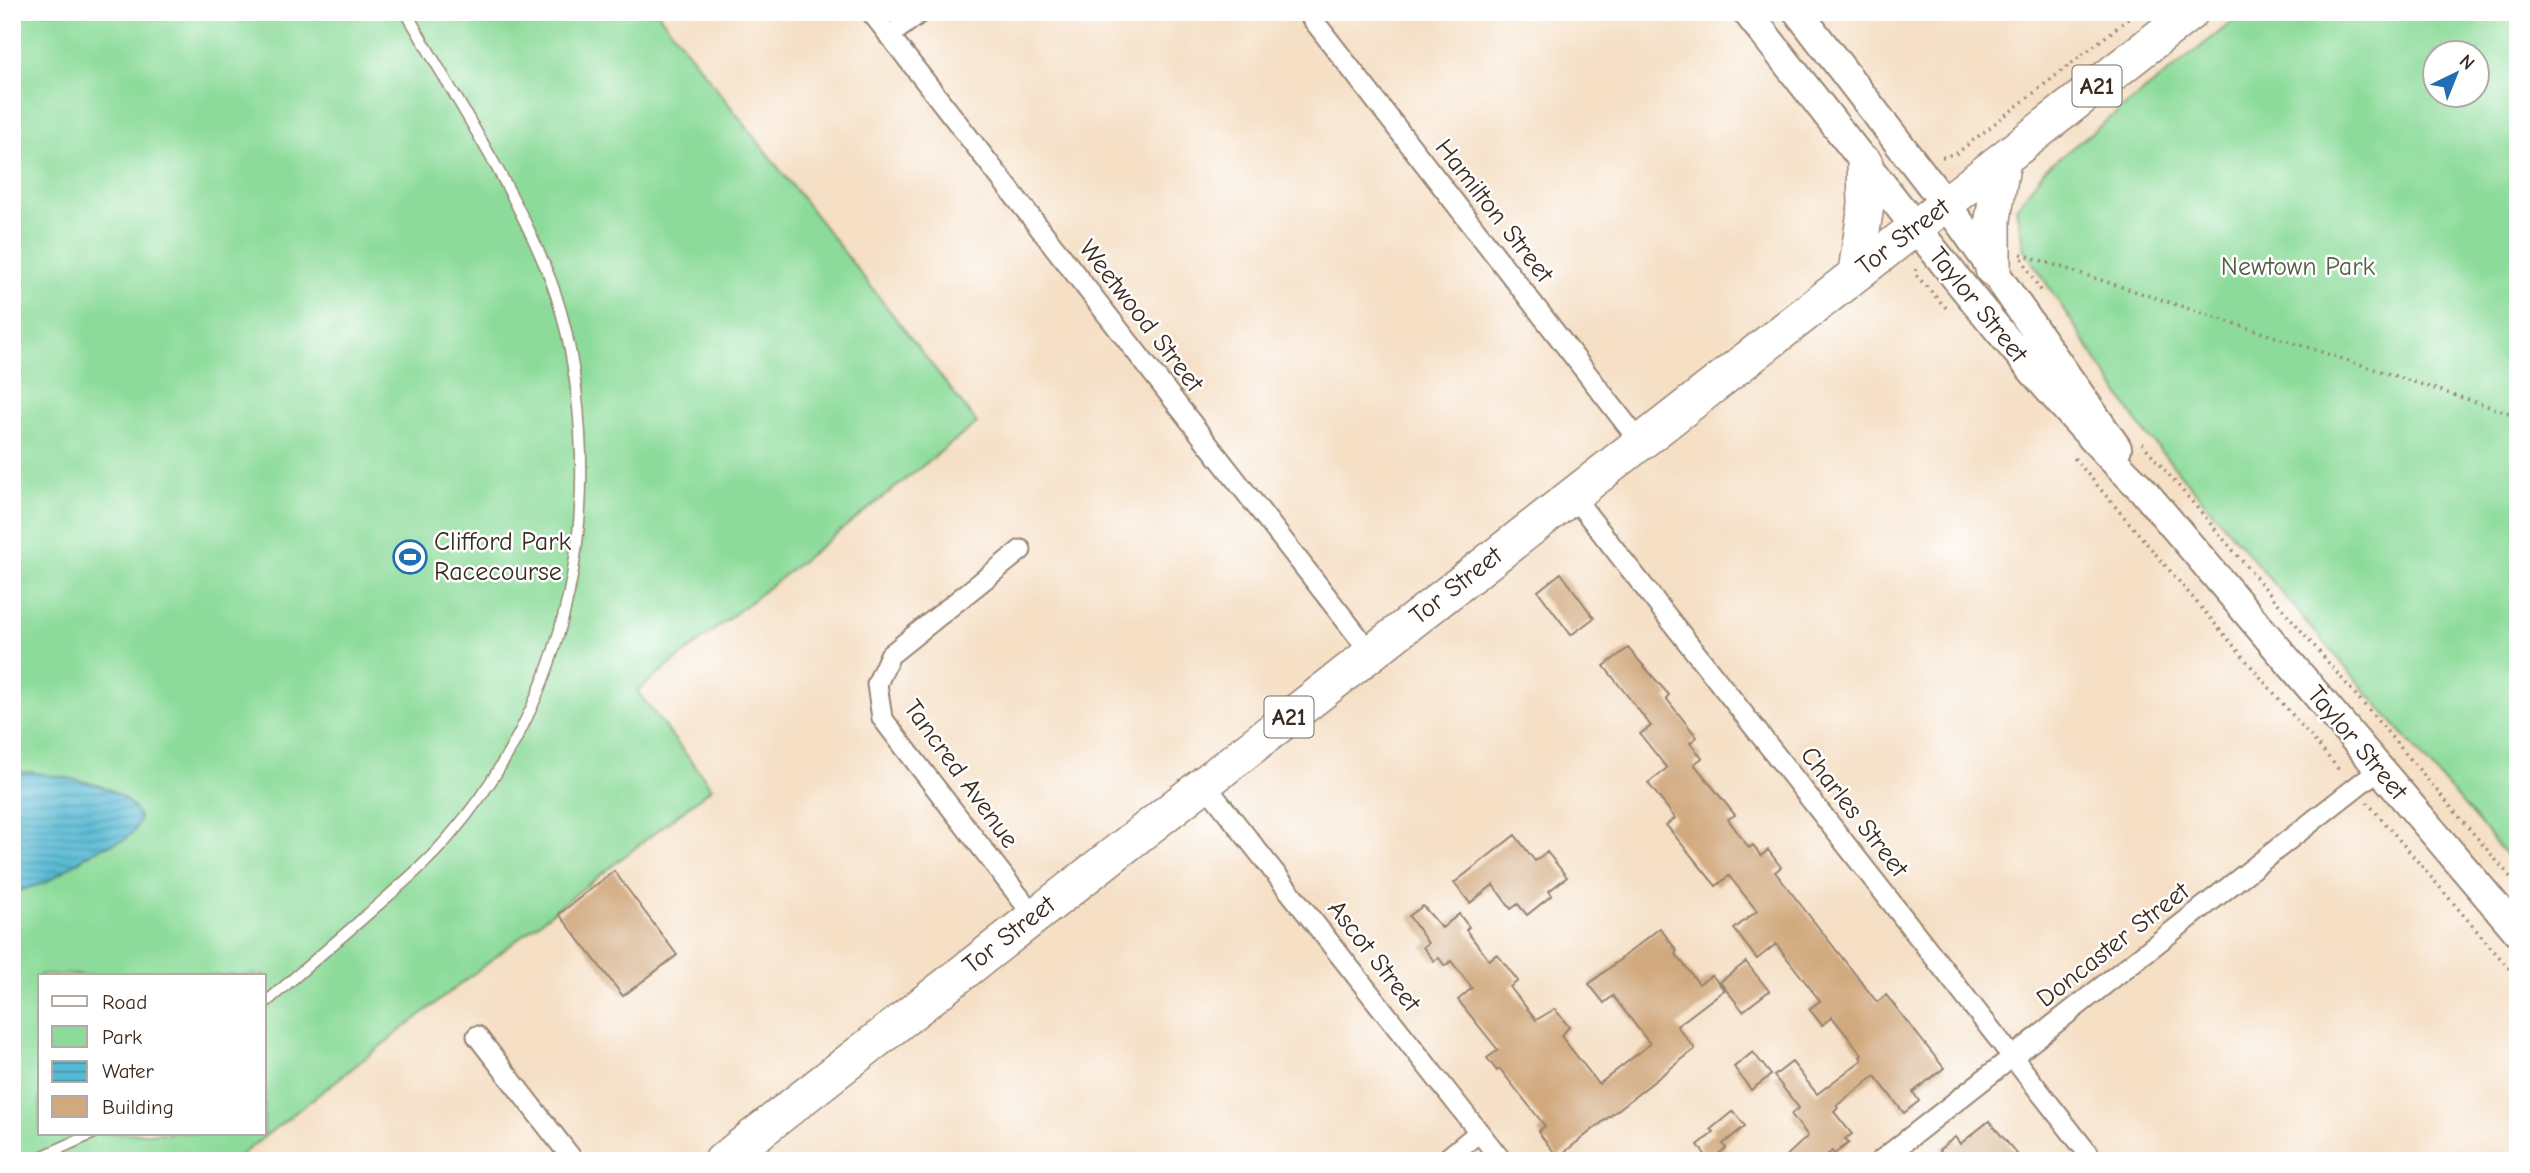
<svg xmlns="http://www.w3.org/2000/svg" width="2530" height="1173" viewBox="0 0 2530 1173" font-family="'Comic Neue',sans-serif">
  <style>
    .park { fill: #8cdb9a; stroke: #64825c; stroke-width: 2; fill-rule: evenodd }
    .water { fill: url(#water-rules); stroke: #487279; stroke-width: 2 }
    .building { fill: #d1a97e }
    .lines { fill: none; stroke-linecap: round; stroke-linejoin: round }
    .lane-casing { stroke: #988472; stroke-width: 13 }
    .street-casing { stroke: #988472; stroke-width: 23 }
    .secondary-casing { stroke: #988472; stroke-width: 32 }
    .highway-casing { stroke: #988472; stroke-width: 38 }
    .path { stroke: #988472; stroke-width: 3.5; stroke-dasharray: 2 5; stroke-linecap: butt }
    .lane { stroke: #fff; stroke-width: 10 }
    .street { stroke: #fff; stroke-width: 19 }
    .secondary { stroke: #fff; stroke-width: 28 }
    .highway { stroke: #fff; stroke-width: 35 }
    .labels { text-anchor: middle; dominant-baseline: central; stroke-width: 5; stroke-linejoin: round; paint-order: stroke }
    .shield { fill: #fff; stroke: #766a62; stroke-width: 2 }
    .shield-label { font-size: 24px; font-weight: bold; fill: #3b2a1e }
    .street-label { font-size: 26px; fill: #3b2a1e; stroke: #fff }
    .park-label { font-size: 26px; fill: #535f43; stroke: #fff }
    .poi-label { font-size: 26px; fill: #3b2a1e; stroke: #fff; text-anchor: start }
  </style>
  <defs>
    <pattern id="water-rules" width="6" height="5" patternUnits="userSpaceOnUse" patternTransform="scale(1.75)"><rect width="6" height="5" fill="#56bad4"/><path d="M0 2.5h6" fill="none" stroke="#4897ab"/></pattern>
  </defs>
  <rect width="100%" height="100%" fill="#fff"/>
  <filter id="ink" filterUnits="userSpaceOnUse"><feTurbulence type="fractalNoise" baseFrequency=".0143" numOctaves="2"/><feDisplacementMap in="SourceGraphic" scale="14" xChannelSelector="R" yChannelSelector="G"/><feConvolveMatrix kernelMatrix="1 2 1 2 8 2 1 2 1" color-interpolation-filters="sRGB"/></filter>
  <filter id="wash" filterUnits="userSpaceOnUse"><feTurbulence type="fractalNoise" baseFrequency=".00686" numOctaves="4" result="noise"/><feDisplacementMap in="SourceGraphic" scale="28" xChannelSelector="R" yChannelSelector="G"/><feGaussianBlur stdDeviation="1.57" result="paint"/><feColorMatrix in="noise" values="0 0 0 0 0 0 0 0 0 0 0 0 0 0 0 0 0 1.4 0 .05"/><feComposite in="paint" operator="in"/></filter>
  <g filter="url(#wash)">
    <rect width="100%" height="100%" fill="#f5dfc5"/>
    <path class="park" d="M12,12H657L977,423L637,691L712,788L233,1161H12ZM40,975H264V1133H40Z
      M2245,12H2518V869L2141,428L2024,249L2016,208L2045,169ZM2478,52V94H2436V52Z"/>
    <path class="water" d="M31,772C68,780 123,780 140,819L135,830L126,839L96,850L45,883L12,893V773Z"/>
    <g id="blocks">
      <path class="building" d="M1561,573L1594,618L1571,635L1538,591Z
        M1628,648L1669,695L1666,698L1697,737L1690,743L1702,758L1694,764L1735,815L1728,819L1749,848L1753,845L1761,856L1768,850L1781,867L1775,872L1877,1002L1886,995L1944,1068L1913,1092L1919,1101L1904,1113L1875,1076L1836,1106L1838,1108L1834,1112L1852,1134L1845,1139L1849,1143L1834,1154L1832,1151L1820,1161H1781L1808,1136L1791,1114L1799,1108L1774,1076L1792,1062L1817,1094L1862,1060L1860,1057L1862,1055L1832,1017L1822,1025L1809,1009L1820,1001L1776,944L1757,959L1734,929L1757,911L1729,876L1716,886L1666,825L1675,818L1648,783L1667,768L1640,734L1651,726L1604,666Z
        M1515,835L1535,861L1547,852L1567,877L1549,891L1552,895L1527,915L1518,904L1511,909L1493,885L1470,903L1454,883Z
        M614,871L677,955L623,996L559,914Z
        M1423,906L1442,928L1459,914L1469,927L1466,930L1489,960L1497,954L1518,981L1510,987L1536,1020L1555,1009L1569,1027L1561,1036L1599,1084L1650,1044L1613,996L1604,1003L1589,984L1660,928L1677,951L1675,953L1699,984L1712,975L1724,990L1677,1026L1695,1049L1558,1157L1538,1132L1545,1126L1500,1069L1497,1071L1487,1058L1498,1050L1458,1000L1472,988L1451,961L1445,966L1439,958L1434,961L1423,947L1428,943L1409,916Z
        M1746,962L1769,991L1743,1011L1720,982Z
        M1753,1052L1771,1075L1751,1090L1734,1067Z
        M1733,1111L1745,1126L1723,1144L1726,1148L1710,1161L1698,1145L1714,1132L1711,1129Z
        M1989,1121L2023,1161H1940L1945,1157L1939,1150L1955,1137L1960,1144Z"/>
    </g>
  </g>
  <g filter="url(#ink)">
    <use href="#blocks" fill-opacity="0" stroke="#988472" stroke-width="2"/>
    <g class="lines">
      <defs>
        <path id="lane" d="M264,1004C299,974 334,943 369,913C396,889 424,866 448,838C546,725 589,581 580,433C577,382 569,329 551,281C514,186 456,100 406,12
          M32,1161L94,1133"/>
        <path id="street" d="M871,12L1371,653
          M1307,12L1640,442
          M889,36L921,12
          M1572,495L2094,1161
          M1021,550L890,655L877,684L882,718L1034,916
          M1204,783L1502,1161
          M477,1036L574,1161
          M1444,1161L1479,1132
          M1880,1161L2379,769"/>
        <path id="secondary" d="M1747,12C1818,103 1888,193 1960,283C2018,354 2076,425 2142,489L2518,932
          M1798,12L1963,227L2117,448"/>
        <path id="highway" d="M1993,269V219L2003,160
          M1856,272L1866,205L1865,164
          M722,1161L2191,12"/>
      </defs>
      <use href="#lane" class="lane-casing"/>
      <use href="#street" class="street-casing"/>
      <use href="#secondary" class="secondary-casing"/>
      <use href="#highway" class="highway-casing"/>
      <path class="path" d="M1942,157L1957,153L2137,12
        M2021,254L2518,416
        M2022,258L2042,294
        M1916,269L1915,274L1949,311
        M2142,443L2518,886
        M2074,458L2341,772
        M2367,802L2518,979"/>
      <use href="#lane" class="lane"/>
      <use href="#street" class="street"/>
      <use href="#secondary" class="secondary"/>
      <use href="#highway" class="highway"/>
    </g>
  </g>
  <defs>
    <symbol id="stadium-ring" viewBox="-11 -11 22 22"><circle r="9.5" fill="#fff" stroke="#1f6fb2" stroke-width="1.5"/><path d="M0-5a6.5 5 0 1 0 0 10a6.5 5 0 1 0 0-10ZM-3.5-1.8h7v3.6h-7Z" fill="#1f6fb2"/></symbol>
  </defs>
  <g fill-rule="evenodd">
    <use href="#stadium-ring" x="391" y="538" width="38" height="38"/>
  </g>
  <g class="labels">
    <g class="shield">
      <rect x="2072.5" y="65.5" width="49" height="41" rx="5"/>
      <rect x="1264.5" y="696.5" width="49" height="41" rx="5"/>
    </g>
    <g class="shield-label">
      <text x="2097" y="86">A21</text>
      <text x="1289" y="717">A21</text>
    </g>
    <g class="street-label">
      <text transform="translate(1494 211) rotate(52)">Hamilton Street</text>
      <text transform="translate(1903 237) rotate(-37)">Tor Street</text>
      <text transform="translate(1978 305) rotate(51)">Taylor Street</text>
      <text transform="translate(1141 316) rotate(52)">Weetwood Street</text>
      <text transform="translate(1456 586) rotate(-38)">Tor Street</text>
      <text transform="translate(2357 743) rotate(50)">Taylor Street</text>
      <text transform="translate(961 774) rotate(54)">Tancred Avenue</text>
      <text transform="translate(1854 812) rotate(52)">Charles Street</text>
      <text transform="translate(1009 935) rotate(-38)">Tor Street</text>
      <text transform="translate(2113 945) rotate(-38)">Doncaster Street</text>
      <text transform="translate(1374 956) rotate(52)">Ascot Street</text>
    </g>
    <g class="park-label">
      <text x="2298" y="267">Newtown Park</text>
    </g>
    <g class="poi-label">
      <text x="434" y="542">Clifford Park<tspan x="434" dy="30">Racecourse</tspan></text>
    </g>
  </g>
  <rect width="2530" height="1173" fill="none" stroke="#fff" stroke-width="42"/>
  <rect x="38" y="974" width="228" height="161" fill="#ffffff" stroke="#b1aaa5" stroke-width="2"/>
  <rect x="52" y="996" width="35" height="10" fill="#ffffff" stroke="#b1aaa5" stroke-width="2"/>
  <text x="102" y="1009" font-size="21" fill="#3b2a1e">Road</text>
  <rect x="52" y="1026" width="35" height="21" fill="#8cdb9a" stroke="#b1aaa5" stroke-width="2"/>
  <text x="102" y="1044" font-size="21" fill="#3b2a1e">Park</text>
  <rect x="52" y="1061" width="35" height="21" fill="url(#water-rules)" stroke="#b1aaa5" stroke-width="2"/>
  <text x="102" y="1078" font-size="21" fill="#3b2a1e">Water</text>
  <rect x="52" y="1096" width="35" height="21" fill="#d1a97e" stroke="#b1aaa5" stroke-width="2"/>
  <text x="102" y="1114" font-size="21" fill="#3b2a1e">Building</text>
  <g transform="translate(2456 74) rotate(43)"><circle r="33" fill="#ffffff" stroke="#b1aaa5" stroke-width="2"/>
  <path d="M0-5L12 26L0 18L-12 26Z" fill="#1f6fb2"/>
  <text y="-10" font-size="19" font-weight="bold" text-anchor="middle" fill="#3b2a1e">N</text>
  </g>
</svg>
